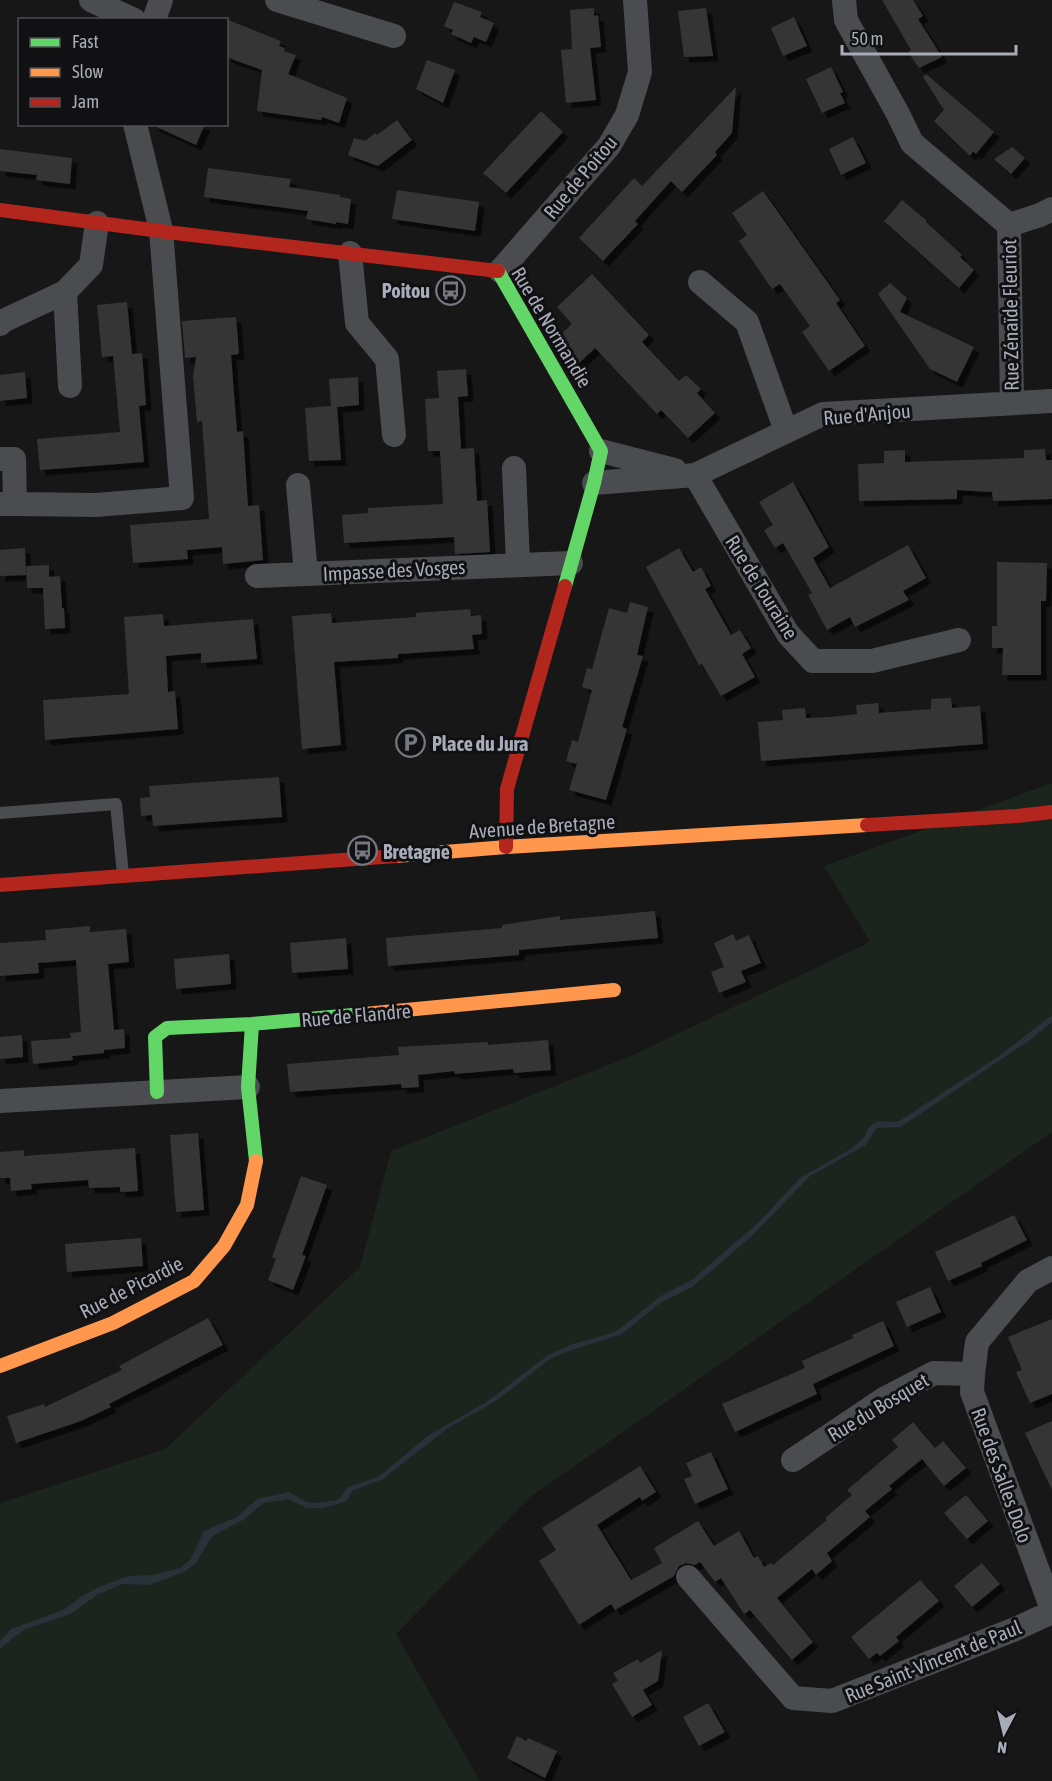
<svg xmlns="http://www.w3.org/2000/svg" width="1052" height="1781" viewBox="0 0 1052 1781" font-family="'Asap Condensed',sans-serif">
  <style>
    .green { fill: #1c241e }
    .water { fill: #293139 }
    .building { fill: #353536; filter: url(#shadow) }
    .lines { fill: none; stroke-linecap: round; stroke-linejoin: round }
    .lane { stroke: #4a4c50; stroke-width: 12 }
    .street { stroke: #4a4c50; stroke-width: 24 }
    .fast { stroke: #63d668; stroke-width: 14 }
    .slow { stroke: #ff974d; stroke-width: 14 }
    .jam { stroke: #b3261e; stroke-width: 14 }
    .labels { text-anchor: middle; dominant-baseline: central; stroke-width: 6; stroke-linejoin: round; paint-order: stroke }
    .street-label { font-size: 20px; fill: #a7acb8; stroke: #111113 }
    .poi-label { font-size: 20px; font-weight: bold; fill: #a7acb8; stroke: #111113; text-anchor: start }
  </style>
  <defs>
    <filter id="shadow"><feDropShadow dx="5.5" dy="5.5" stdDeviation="0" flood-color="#0009"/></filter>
  </defs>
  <rect width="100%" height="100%" fill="#171717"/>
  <path class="green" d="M1052,783V1132L529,1498L396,1634L480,1781H0V1503L165,1449L360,1267L391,1151L631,1056L870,942L824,866Z"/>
  <path class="water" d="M1052,1015V1022L1030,1040L901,1127L876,1128L866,1145L810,1176L752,1236L692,1287L660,1303L622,1334L569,1351L550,1359L496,1401L448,1428L383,1479L352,1491L347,1501L324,1508H306L289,1499L264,1503L243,1520L212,1536L196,1563L184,1572L149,1585L122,1584L97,1595L71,1614L26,1629L14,1637L0,1649V1641L11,1629L63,1610L84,1595L99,1587L128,1576L153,1575L180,1568L191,1559L204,1531L237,1517L257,1499L289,1492L307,1502L317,1503L338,1500L348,1487L378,1477L429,1435L485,1403L548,1355L572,1344L609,1334L618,1330L661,1296L693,1279L758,1223L800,1178L854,1147L865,1136L868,1128L873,1124L878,1121L894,1122L901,1120L999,1056Z"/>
  <path class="building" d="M882,0H913L923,16L918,19L942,57L919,68L908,52L911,50Z
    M454,2L482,12L480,17L494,23L486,42L474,37L471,43L451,34L453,30L444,26Z
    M594,8V16L598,15L601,47L590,48L596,100L566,103L561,50L572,49L570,10Z
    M706,8L713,56L684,57L678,11Z
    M794,17L807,46L783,56L771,28Z
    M226,19L281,41L279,46L285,48L284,51L296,55L288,74L347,98L339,123L322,117L321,120L257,111L262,70L226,57Z
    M427,60L455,70L443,103L416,89Z
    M831,67L843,92L840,93L845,103L822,113L806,79Z
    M926,74L994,132L976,154L973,151L970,156L934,121L944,110L923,77Z
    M736,87L732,133L715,152L717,155L682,192L671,181L635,221L638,224L603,261L579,238L634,178L642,186Z
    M541,111L563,132L506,193L483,173Z
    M397,120L412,140L378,166L348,155L354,138L365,141L375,133L377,135Z
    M150,124H205L196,145Z
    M853,137L866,163L841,175L829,149Z
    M1012,147L1025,158L1011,174L994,159Z
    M0,149L72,158L70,184L36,180L37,175L0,171Z
    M208,168L291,179L289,187L340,195V197L351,199L348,224L336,222V224L306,219L308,211L204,197Z
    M397,190L479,202L475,231L392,219Z
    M763,191L840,300L836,303L865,346L829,371L802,332L810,326L780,284L772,289L739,241L747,235L732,213Z
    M902,200L927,221L926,222L962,255L960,257L974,270L959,288L884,221Z
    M592,274L649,335L642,342L679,381L686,375L701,389L697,393L715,413L688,438L661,410L657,414L595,348L575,367L566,350L569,348L558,337L572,324L557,307Z
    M890,283L907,298L900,312L974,347L957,382L930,369L878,294Z
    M127,302L132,354L142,353L146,405L139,406L144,462L40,470L37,439L120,432L113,356L102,357L97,305Z
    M236,317L239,354L231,355L237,432L243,431L248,506L259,505L263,560L223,564L222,547L187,550L188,559L133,563L130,525L209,519L202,421L197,422L196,410L193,377L196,357L185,358L182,321Z
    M466,369L468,396L458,397L461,449L474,448L477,501L487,500L490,552L455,554L454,537L344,543L342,515L368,513V508L443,504L440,451H428L425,399L439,398L437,371Z
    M25,372L27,398L0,401V375Z
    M358,377L359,405L337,407L341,460L309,461L305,408L331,406L329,379Z
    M1045,449L1046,460H1052V499L993,501L992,492L957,490V499L859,501L858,464L884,463V451L905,450V462L1024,458V450Z
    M793,482L829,547L813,558L830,588L908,545L926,578L903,591L909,600L855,627L850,617L827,630L808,595L812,593L783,543L775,548L764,530L773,525L759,502Z
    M25,548L26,575L0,576V550Z
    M679,548L693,572L701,567L711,586L705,589L731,635L740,630L751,648L742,654L755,677L721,696L702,664L699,665L646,567Z
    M997,562L1047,563L1046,601H1041V675H1002L1003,648H992V626H997Z
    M49,565V577L60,576L62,608H64L65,628L45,629L43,588H27L26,566Z
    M630,602L648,607L637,655L643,656L622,727L627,729L606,800L569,790L577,764L566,761L572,740L578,742L592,690L582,687L587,668L592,669L609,608L627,613Z
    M470,609L471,616L481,615L482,634L472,635L474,649L398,654V658L334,662L341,745L302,749L292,616L331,613L332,623L416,617V613Z
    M163,614L164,626L253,619L257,659L201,663V653L166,656L168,692L175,691L178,729L45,740L43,700L129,694L124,617Z
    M951,698L952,708L980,706L983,744L761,761L758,722L783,720L782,710L805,708L806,718L831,717L857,714L856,705L878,703L879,713L931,709V699Z
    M279,777L282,817L153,826L152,815L141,816L140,798L150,797L149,786Z
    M655,911L658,938L519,950V955L388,966L386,938L502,928V925L560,916V920Z
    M90,926V932L126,929L129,962L108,964L114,1030L124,1029L125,1048L104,1050V1053L72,1056L73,1060L33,1064L31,1041L71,1038L70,1033L81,1032L76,960L38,963L39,973L0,976V943L46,940L45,930Z
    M733,934L736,941L749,935L761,963L741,971L746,982L719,993L711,972L724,967L714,943Z
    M346,938L348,969L292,973L290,943Z
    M229,954L231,984L176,989L174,959Z
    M22,1035L23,1057L0,1059V1037Z
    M548,1040L551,1070L514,1073L513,1069L455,1074L454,1071L418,1075L419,1087L402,1088L401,1084L290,1092L287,1064L399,1055L398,1047L488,1042V1045Z
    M198,1133L204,1210L176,1212L170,1135Z
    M135,1148L138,1191L120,1192V1187L89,1188L88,1180L31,1184L32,1189L11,1191L10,1178H0V1152L24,1150V1156Z
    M301,1176L327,1185L302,1255L306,1256L293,1290L268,1280L276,1259L272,1257Z
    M1014,1215L1027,1240L981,1263L982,1266L948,1281L935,1252Z
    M141,1238L143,1266L67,1272L65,1244Z
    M930,1287L941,1312L907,1327L896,1302Z
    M208,1318L223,1345L109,1404L111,1407L81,1421L16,1443L7,1416L44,1404L45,1407L122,1370L119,1366Z
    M1052,1319V1394L1030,1403L1016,1372L1022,1370L1008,1337Z
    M883,1321L894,1346L813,1384L817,1394L735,1432L722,1404L805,1368L802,1361L853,1338L852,1335Z
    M1052,1421V1490L1025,1433Z
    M913,1422L935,1448L943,1441L966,1468L944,1486L922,1459L889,1486L892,1489L865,1511L870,1517L827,1553L832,1561L816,1575L812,1569L777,1598L813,1642L792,1660L750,1610L744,1614L721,1578L715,1582L700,1562L695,1565L686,1563L679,1566L674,1576L615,1610L611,1604L579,1625L539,1561L556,1550L542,1528L640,1466L656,1492L642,1501L640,1497L597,1525L631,1580L662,1563L654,1548L698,1521L714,1546L739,1531L754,1558L758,1556L764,1567L771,1563L773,1565L827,1520L825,1518L852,1495L847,1490L898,1447L892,1440Z
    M711,1452L728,1489L695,1504L684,1479L692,1476L686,1463Z
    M966,1495L988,1521L967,1539L944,1513Z
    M982,1563L1000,1584L972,1607L954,1586Z
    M920,1580L939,1601L896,1637L899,1641L880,1656L877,1653L869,1659L851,1637Z
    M662,1650L658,1681L643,1690L652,1705L632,1717L612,1684L618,1681L613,1673L638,1659L640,1663Z
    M708,1703L725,1732L699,1746L683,1717Z
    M517,1736L526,1741L528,1738L557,1751L545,1778L507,1758Z"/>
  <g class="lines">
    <path class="lane" d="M0,813L116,804L123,875"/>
    <path class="street" d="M91,0L134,20
      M277,0L394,36
      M844,0L846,20L898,114L912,143L1009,225L1012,403
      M154,20L161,0
      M1009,225L1040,215L1052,209
      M350,253L357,323L387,359L394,435
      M500,271L609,146L627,115L640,72L635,0
      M700,282L747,322L786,431
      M65,292L70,386
      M0,324L3,321L65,292L91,265L97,223
      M601,451L675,470
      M0,459H14L15,504H0
      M514,468L518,564
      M695,475L788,634L813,661H872L959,640
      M594,483L695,475L823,414L1052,401
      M298,485L306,574L571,563
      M15,504L96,505L182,498L161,230L135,124
      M257,576L306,574
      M0,1101L248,1087
      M973,1374L972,1392L1052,1609
      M793,1460L884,1399L934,1373L973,1374L977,1342L1028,1281L1052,1268
      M688,1577L793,1698L832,1701L1013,1630L1052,1612"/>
    <path class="fast" d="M498,271L601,451L594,483L565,586
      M252,1024L248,1087L256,1161
      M157,1092L155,1037L167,1028L252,1024L364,1014"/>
    <path class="slow" d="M396,856L506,847L867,825
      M364,1014L614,990
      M0,1366L113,1323L194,1281L224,1246L247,1205L256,1161"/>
    <path class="jam" d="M0,210L175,233L498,271
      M867,825L1017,816L1052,812
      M506,847L507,789L565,586
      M0,885L396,856"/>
  </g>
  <defs>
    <symbol id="bus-ring" viewBox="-11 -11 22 22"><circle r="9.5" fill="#111113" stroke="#757880" stroke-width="1.5"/><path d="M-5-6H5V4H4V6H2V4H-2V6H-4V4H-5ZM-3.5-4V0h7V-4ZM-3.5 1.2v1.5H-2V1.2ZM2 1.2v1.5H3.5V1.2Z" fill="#757880"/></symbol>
    <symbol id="parking-ring" viewBox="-11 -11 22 22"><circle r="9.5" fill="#111113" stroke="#757880" stroke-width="1.5"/><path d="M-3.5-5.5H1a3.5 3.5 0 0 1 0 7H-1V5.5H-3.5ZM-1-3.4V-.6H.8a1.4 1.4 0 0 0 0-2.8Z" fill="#757880"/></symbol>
  </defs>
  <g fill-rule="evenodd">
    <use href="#bus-ring" x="434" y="274" width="33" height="33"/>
    <use href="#parking-ring" x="394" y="726" width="33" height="33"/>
    <use href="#bus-ring" x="346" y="834" width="33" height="33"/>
  </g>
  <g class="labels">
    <g class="street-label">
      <text transform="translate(580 177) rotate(-50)">Rue de Poitou</text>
      <text transform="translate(1010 315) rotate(-91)">Rue Zénaïde Fleuriot</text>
      <text transform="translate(552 327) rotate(59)">Rue de Normandie</text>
      <text transform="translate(867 414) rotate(-5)">Rue d'Anjou</text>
      <text transform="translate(394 570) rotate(-3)">Impasse des Vosges</text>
      <text transform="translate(762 587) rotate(58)">Rue de Touraine</text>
      <text transform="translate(542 826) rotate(-4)">Avenue de Bretagne</text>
      <text transform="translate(356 1015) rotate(-5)">Rue de Flandre</text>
      <text transform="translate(131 1287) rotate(-27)">Rue de Picardie</text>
      <text transform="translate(878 1407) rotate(-31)">Rue du Bosquet</text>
      <text transform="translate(1002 1475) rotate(70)">Rue des Salles Dolo</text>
      <text transform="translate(933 1661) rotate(-22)">Rue Saint-Vincent de Paul</text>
    </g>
    <g class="poi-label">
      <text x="430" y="290" text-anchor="end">Poitou</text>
      <text x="432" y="743">Place du Jura</text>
      <text x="383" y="851">Bretagne</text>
    </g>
  </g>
  <rect x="18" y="18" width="210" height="108" fill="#111113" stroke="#4d4f55" stroke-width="1.5"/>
  <rect x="30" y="38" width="30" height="9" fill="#63d668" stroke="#4d4f55" stroke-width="1.5"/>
  <text x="72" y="48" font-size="18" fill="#a7acb8">Fast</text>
  <rect x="30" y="68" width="30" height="9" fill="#ff974d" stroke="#4d4f55" stroke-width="1.5"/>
  <text x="72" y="78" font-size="18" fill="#a7acb8">Slow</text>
  <rect x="30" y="98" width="30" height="9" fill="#b3261e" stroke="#4d4f55" stroke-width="1.5"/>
  <text x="72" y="108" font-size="18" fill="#a7acb8">Jam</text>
  <g transform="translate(1004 1733) rotate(187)" stroke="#111113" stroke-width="4.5" paint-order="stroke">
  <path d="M0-4.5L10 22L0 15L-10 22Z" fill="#a7acb8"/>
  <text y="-9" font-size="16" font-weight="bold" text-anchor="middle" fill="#a7acb8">N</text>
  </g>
  <path d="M842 45v9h174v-9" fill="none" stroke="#a7acb8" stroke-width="3"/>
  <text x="851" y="45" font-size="18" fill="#a7acb8" stroke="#111113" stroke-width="4.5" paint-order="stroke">50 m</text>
</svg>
